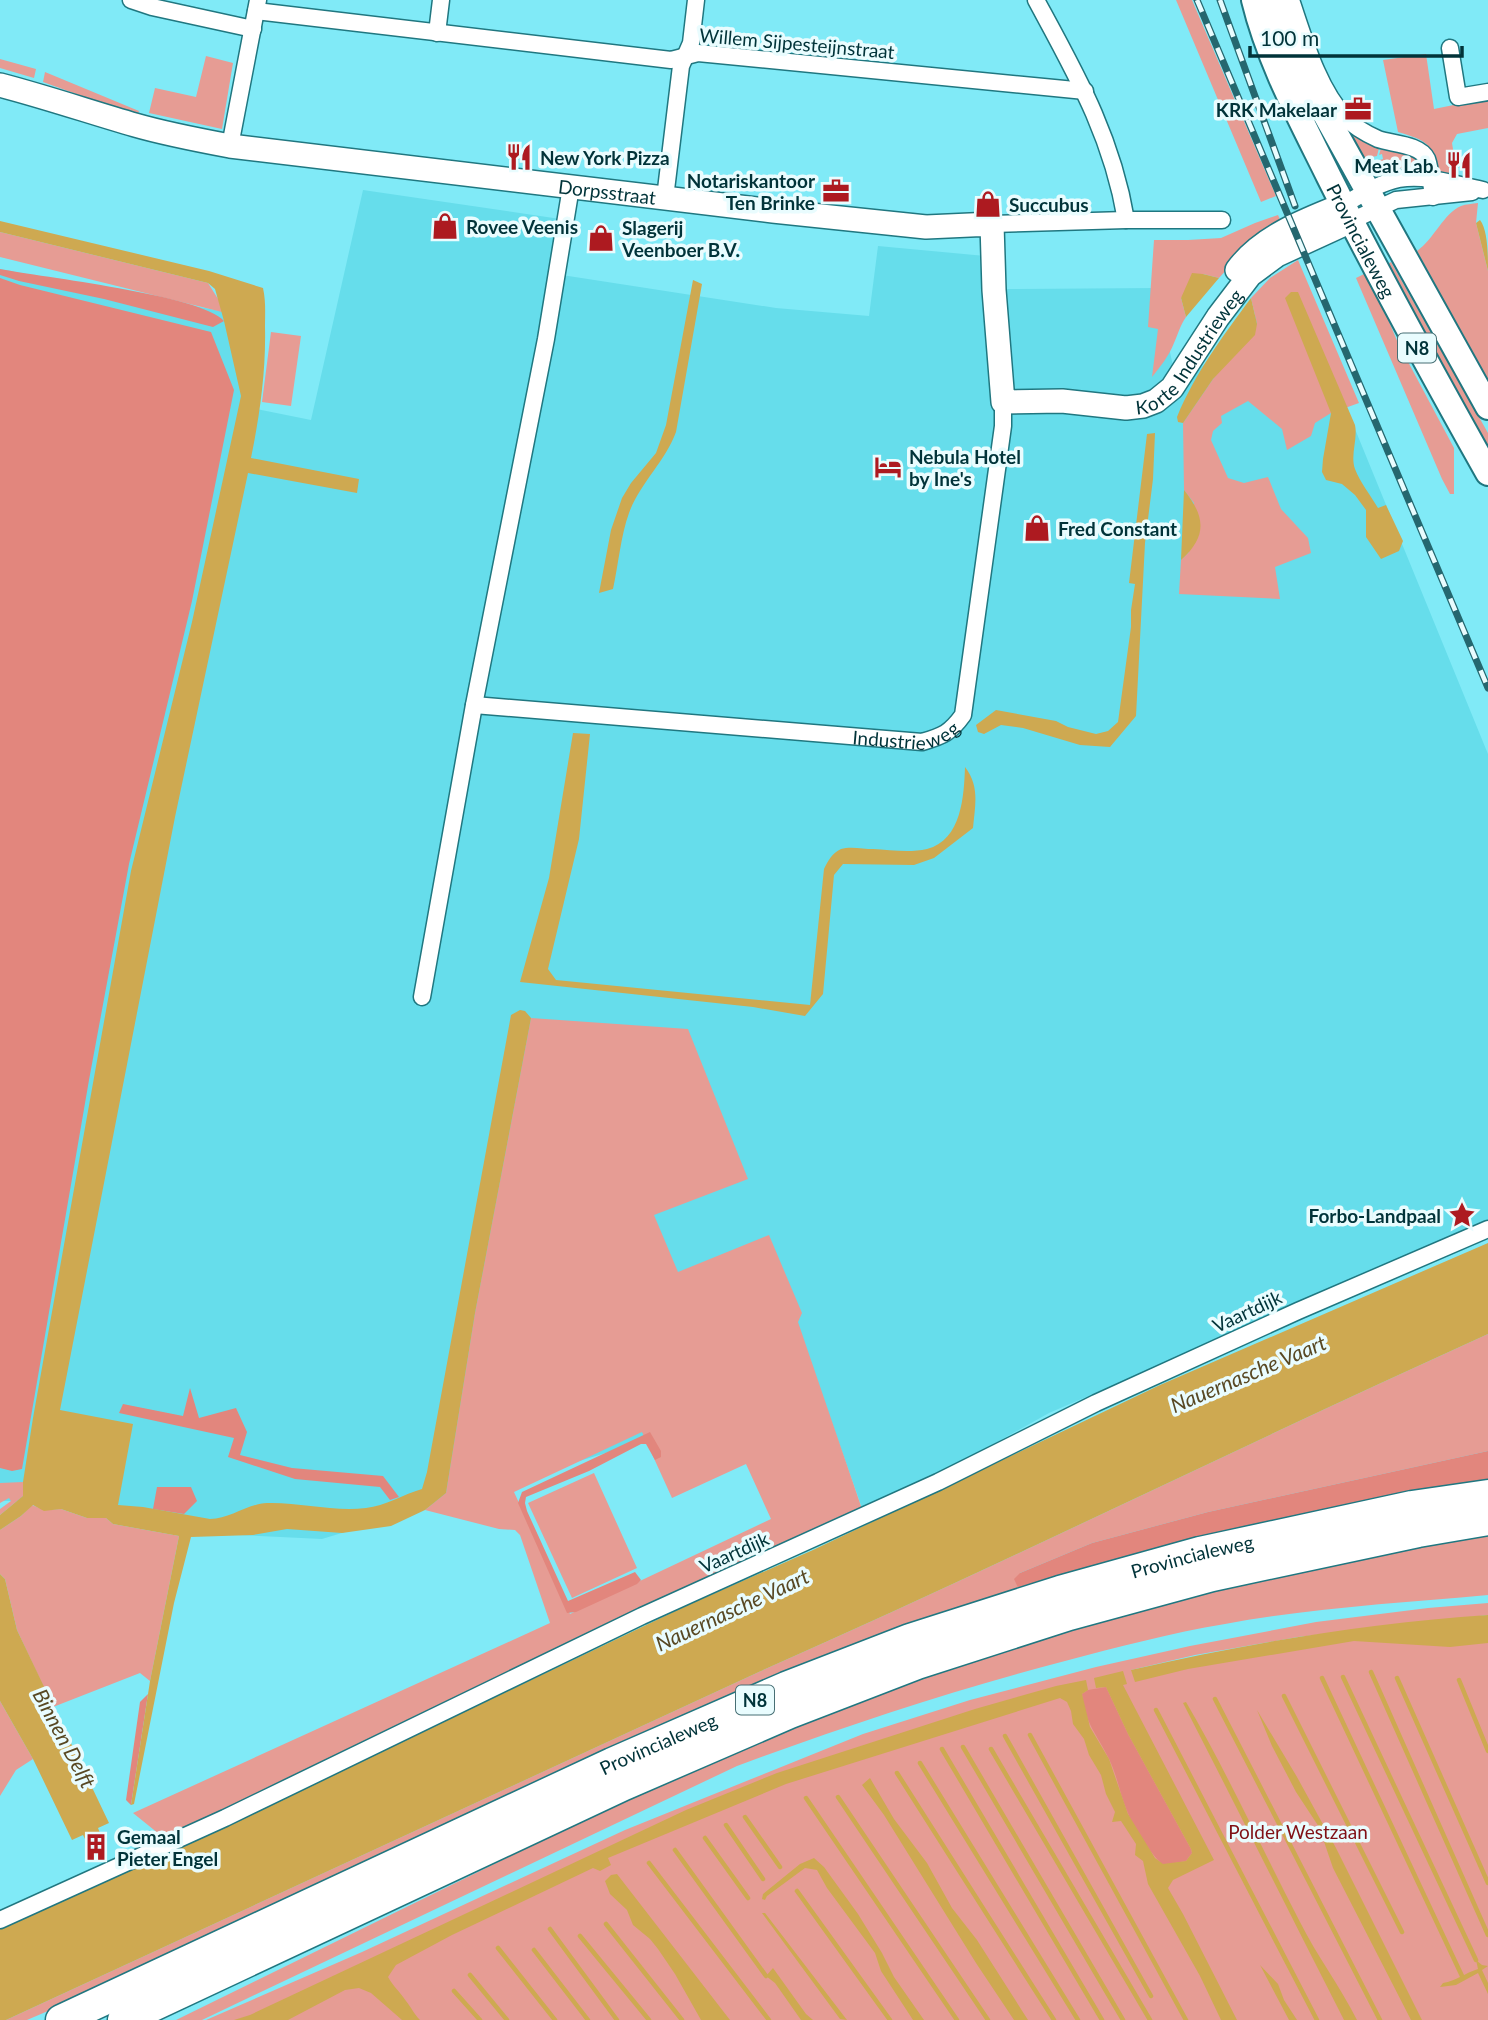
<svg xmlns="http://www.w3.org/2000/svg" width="1488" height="2020" viewBox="0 0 1488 2020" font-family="Lato,sans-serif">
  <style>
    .built { fill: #66ddeb }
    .green { fill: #e69c94; fill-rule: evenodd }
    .forest { fill: #e2867d }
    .water { fill: #cea951 }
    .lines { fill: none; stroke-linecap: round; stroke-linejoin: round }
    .stream { stroke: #cea951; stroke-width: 4.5 }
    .street-casing { stroke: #207780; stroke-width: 19 }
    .secondary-casing { stroke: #207780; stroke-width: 26 }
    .primary-casing { stroke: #207780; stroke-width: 28 }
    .highway-casing { stroke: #207780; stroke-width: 33 }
    .street { stroke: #fff; stroke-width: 16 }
    .secondary { stroke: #fff; stroke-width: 23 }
    .primary { stroke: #fff; stroke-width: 24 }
    .highway { stroke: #fff; stroke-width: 30 }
    .rail-casing { stroke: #25676f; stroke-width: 7 }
    .rail { stroke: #e9fcfe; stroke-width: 4.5; stroke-dasharray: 13; stroke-linecap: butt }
    .labels { text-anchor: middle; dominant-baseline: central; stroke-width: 7; stroke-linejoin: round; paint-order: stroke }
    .shield { fill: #e9fcfe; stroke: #476f74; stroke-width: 2 }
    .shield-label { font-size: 18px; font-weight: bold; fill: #013339 }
    .street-label { font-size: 19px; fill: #013339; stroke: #e9fcfe }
    .poi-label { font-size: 19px; font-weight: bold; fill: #013339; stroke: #e9fcfe; text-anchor: start }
    .park-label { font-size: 19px; fill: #801015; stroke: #e9fcfe }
    .water-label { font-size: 21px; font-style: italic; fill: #584823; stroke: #e9fcfe }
  </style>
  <rect width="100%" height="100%" fill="#80eaf7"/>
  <path class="built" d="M363,190L567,220L562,275L776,308L869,316L878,246L996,257L1001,289L1156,288L1178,389L1294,280L1488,754V1223L1049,1413L947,1470L862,1508L813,1369L609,1452L322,1539L238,1535L15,1501H0V269L236,314L242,406L311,420Z"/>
  <path class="green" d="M1176,0H1192L1276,196L1261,202Z
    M1426,54L1434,109L1488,98V128L1457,134L1452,143L1458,180L1437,173C1432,142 1427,141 1398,132L1383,60Z
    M206,56L233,63L222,129L149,113L155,88L196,97Z
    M0,59L36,69L34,78L0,68Z
    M45,72L139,111L137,116L43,82Z
    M1339,118L1380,144L1377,156L1372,157L1374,162L1383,159L1382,154L1379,155L1382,145C1395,150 1416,153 1420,167L1375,170L1364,166Z
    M1478,203L1476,223L1488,271V381L1417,251C1434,239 1444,213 1461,206C1466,204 1472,204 1478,203Z
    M1278,215L1282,224L1246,248L1219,278L1203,274L1181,298L1186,317C1180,326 1178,334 1174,343C1169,356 1160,367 1152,377L1158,329L1148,327L1154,240H1188L1221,238L1255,223Z
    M0,232L208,283L220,302L222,312L0,257Z
    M1298,260L1359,403L1331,413L1315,423L1311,436L1287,450L1282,429L1248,401L1221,416L1222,423L1213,431L1211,440L1228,478L1244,483L1268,477L1281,509L1308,538L1311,553L1275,567L1280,599L1179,594L1181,560L1189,552L1194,503L1184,490L1183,423L1213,379L1257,324L1251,298L1270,278Z
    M1391,262L1488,433V461L1383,267Z
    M1368,272L1398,343L1454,448V494H1450L1442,479L1356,278Z
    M271,332L301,336L291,406L262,402Z
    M531,1018L688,1029L748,1179L654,1215L678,1272L769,1235L802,1313L798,1322L862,1509L467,1692L164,1838L133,1813L550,1623L520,1535L515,1530L499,1529L425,1510L446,1493L475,1313ZM642,1432L672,1498L746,1464L771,1519L570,1614L514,1492Z
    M1488,1334V1451L1208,1512L1092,1543L1020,1573L1021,1594L27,2020H6L761,1671C1005,1563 1245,1444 1488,1334Z
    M594,1473L637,1568L572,1598L528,1503Z
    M23,1482V1496L0,1515V1509L11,1501L9,1498L0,1503V1483Z
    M32,1505L44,1510L61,1509L87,1518H106L113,1524L179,1536L150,1681L140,1673L53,1707L17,1630L5,1579L0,1574V1530L21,1516Z
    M1488,1535V1595C1400,1603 1311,1608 1225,1624C1171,1633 1118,1647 1065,1661C954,1690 845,1726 737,1766L202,2020H176L596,1814L716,1758L886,1691L1083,1626L1303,1569L1435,1543Z
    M1488,1603V1615L1298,1637L1195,1655L1131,1670L1488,1621V2020H206L362,1952L625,1830L863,1734L970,1700L1096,1667L1190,1646L1316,1622L1428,1608Z
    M0,1701L33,1759L16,1770L0,1796Z"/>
  <path class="forest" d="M0,269C40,277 203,295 224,321L213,327L104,299L19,281L0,275Z
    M0,278L20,285L211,332L234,390L192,601L129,864L89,1080L22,1469L12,1471L0,1468Z
    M190,1388L199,1418L236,1408L247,1432L240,1455L292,1468L383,1476L399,1497L390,1500L380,1487L295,1479L228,1457L234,1438L119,1413L123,1404L183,1416Z
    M650,1432L661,1451V1457L655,1460L646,1444H641L589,1471L526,1497L525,1503L527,1511L568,1601L635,1572L641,1580L637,1584L576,1612L567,1613L518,1503L522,1492Z
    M1488,1451V1486L1021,1594L1014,1579L1020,1573L1092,1543L1208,1512Z
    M157,1487H191L197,1501L184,1514L153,1509Z
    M1106,1687L1128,1734L1191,1849L1192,1853L1186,1861L1163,1865C1150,1853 1133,1827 1127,1811C1120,1794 1117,1775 1109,1759C1097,1734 1085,1724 1082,1694L1088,1690Z
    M148,1694L131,1805L126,1800L140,1702Z"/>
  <path class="water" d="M1480,220C1488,230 1488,256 1488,271L1476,223Z
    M0,221L209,271L263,288C266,302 265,313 265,327C266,371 260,414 251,458L359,479L357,493L248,473L175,817L60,1410L133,1424L118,1505L143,1507L210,1519C230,1519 247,1504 267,1503C300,1502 333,1512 366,1508C385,1506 404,1494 422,1489L427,1472L511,1015L520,1010L525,1011L531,1018L475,1313L446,1493L425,1510L391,1526L342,1533L287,1529L253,1535L191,1537L174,1603L134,1804L131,1805L150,1681L179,1536L113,1524L106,1518H87L61,1509L44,1511L33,1505L21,1516L0,1530V1515L23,1496V1482L33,1418L131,871L192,622L241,396L224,321L215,289L208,283L0,232Z
    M1192,273L1203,274L1219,278L1186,317L1181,298Z
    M693,280L702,284L676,432C665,462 640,483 629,513C621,534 618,567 613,589L599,593L611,530L622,498L631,483L656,453L666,425Z
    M1291,292H1298L1355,425C1358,439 1350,455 1355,469C1360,482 1371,496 1378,508L1386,505L1403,541L1399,551L1381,559L1366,537V510L1355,495L1342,484L1326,480L1322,472L1323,459L1331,413L1285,298Z
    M1251,298L1257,324L1255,335L1213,379L1183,423L1178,422L1177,417C1195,373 1223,336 1251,298Z
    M1155,433L1153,479L1145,543L1136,716L1110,747L1080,745L1023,728L1001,725L984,734L978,732L976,725L996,710L1056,721L1068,727L1096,734L1108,731L1118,722L1131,627V610L1135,584L1129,583L1147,434Z
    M1184,490C1205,516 1208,536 1181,560Z
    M573,733L590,734L579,839L548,969L556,980L810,1005L824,869C828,861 832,853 841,849C850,846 864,849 873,849C890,850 910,853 927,849C962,840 964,795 965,767C980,787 975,805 973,828L934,858L914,865L843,864L834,875L823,994L805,1016L753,1007L520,982L549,878Z
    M1488,1243V1334C1245,1444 1005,1563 761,1671L6,2020H0V1929L117,1875L140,1867L688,1605L813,1550L1160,1385Z
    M0,1574L5,1579L17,1630L109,1823L98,1828L100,1833L85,1839L83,1835L72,1840L33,1759L0,1701Z
    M1488,1615V1643L1450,1647L1354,1641L1188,1669L1135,1682L1131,1670C1248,1643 1368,1623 1488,1615Z
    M1123,1671L1127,1684L1123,1685L1214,1860L1173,1880L1168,1888L1183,1914L1237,2020H1221L1200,1976L1148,1884L1143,1861L1135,1855L1136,1844L1121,1821L1112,1822L1115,1812L1106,1794L1101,1775L1089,1755L1084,1739L1073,1724L1071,1711L1067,1702L1060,1698L786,1784L608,1858L611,1865L600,1871L593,1868L452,1935L396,1965L388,1977C393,1986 400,1992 406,2001C411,2007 414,2014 420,2020H402L371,1993L359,1988L345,1990L288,2020H234L250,2015L686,1810L777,1773L975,1709L1056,1686L1086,1680L1088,1690L1082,1694L1090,1727L1109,1759L1128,1814L1155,1858L1163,1864L1186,1861L1192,1853L1191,1849L1128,1734L1106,1687L1096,1688L1094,1678Z
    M1186,1702C1228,1774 1262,1849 1300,1922C1317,1956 1340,1986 1357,2020H1344C1290,1914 1237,1808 1183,1703Z
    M1257,1710L1297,1777L1336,1848L1422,2020H1411L1333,1868L1319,1827L1296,1792L1272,1746Z
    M870,1778L894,1819L927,1863L952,1908L977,1940L1028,2020H1014L976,1963L884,1815L862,1785Z
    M814,1858L824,1867L858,1914L882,1953L894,1977L924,2020H913L881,1971L875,1953L827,1888L817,1870L805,1868L767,1896L765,1900L762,1899L763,1894L800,1864Z
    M617,1874L730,2020H701L675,1974L658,1949L650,1939L633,1925L627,1910L610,1894L605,1881L611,1875Z
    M762,1913H765L847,2020L840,2019Z
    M1476,1960L1482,1965L1488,1966L1482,1970L1488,1983V1994L1478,1973L1456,1985L1440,1987L1443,1983C1456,1981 1465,1973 1478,1969Z
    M1260,1965L1278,1984L1284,2000L1297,2020H1289Z
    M773,1968L806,2014L813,2020H801L775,1983L766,1976Z"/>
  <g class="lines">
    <path class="stream" d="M1371,1672L1488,1935
      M1343,1677L1476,1960
      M1322,1678L1462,1976
      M1397,1678L1488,1883
      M1459,1680L1488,1751
      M1284,1696L1402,1932
      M1215,1699L1380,2020
      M1156,1710L1317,2020
      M1030,1735L1186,2020
      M1005,1736L1151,1996
      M963,1747L1123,2020
      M942,1749L1102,2020
      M991,1749L1150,2020
      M920,1763L1078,2020
      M897,1773L1054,2020
      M838,1797L988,2020
      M806,1798L957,2020
      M745,1817L780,1867
      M726,1825L763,1879
      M705,1838L748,1898
      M675,1850L766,1976
      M649,1863L769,2020
      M797,1891L890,2020
      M606,1924L682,2020
      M550,1929L617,2020
      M580,1936L649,2020
      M498,1948L555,2020
      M534,1950L588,2020
      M470,1975L507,2020
      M454,1991L480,2020"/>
    <defs>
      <g id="street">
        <path d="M131,0L152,7L253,29"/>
        <path d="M1036,0C1076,74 1112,136 1126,220"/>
        <path d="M1291,0C1304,38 1318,89 1346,118C1354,127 1367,134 1378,139C1392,144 1420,144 1427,159C1431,170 1431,185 1433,197"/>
        <path d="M256,11L671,60L698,53L1085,91"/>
        <path d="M437,33L441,0"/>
        <path d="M1450,48L1458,97L1488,92"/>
        <path d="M230,146L258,0"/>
        <path d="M665,198L681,66L691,43L696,0"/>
        <path d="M1343,205C1361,195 1379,183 1399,179C1427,174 1456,185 1483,190"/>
        <path d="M1351,221L1396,200L1472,192"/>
        <path d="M992,224L1126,220H1222"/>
        <path id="s1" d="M474,705L922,742C943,736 950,733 963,715L1003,426V402"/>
        <path d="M422,997L474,705L546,339L571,187"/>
        <path d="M0,1920L225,1818L642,1616L938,1482L1096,1403L1298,1311L1488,1229"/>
      </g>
      <g id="secondary">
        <path id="s2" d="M0,85C46,97 90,112 135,125C166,134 198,140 230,146L773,211L926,227L992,224L994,290L1003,402L1062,401L1126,408L1143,406L1156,401L1172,388L1218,317L1250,275L1277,255L1351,221"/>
        <path d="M1237,270C1261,237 1305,220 1343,205"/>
      </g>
      <g id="primary">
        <path id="s3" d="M1254,0C1269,62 1301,120 1329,177C1379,277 1433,375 1488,473"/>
        <path d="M1277,0L1290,40L1310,87L1488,407"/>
      </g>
      <g id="highway">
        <path id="s4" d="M61,2020L612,1763L786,1687L910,1639L1060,1591L1200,1552L1412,1506L1488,1495"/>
        <path d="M123,2020L624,1785L790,1713L917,1664L1069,1615L1212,1576L1418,1532L1488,1520"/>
      </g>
    </defs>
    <use href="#street" class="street-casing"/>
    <use href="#secondary" class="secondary-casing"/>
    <use href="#primary" class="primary-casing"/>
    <use href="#highway" class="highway-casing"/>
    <use href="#street" class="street"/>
    <use href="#secondary" class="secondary"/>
    <use href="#primary" class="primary"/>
    <use href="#highway" class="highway"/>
    <defs>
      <path id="rail" d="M1197,0L1488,688
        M1220,0L1295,206"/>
    </defs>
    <use href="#rail" class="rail-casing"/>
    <use href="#rail" class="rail"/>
  </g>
  <defs>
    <symbol id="office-bare" viewBox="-9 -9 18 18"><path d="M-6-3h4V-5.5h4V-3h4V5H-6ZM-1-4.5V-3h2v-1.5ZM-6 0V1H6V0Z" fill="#ad1a20" stroke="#e9fcfe" stroke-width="2.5" paint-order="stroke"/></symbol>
    <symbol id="restaurant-bare" viewBox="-9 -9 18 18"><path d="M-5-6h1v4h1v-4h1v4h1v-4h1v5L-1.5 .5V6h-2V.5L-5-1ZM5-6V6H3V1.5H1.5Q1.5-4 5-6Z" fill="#ad1a20" stroke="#e9fcfe" stroke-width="2.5" paint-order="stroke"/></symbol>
    <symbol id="shop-bare" viewBox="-9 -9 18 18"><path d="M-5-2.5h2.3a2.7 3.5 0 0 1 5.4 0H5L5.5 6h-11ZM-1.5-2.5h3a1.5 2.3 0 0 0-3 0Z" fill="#ad1a20" stroke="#e9fcfe" stroke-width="2.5" paint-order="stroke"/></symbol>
    <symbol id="hotel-bare" viewBox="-9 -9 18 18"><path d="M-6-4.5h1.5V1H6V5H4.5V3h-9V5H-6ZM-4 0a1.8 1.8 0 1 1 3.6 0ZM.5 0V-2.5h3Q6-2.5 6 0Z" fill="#ad1a20" stroke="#e9fcfe" stroke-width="2.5" paint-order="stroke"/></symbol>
    <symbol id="sight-bare" viewBox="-9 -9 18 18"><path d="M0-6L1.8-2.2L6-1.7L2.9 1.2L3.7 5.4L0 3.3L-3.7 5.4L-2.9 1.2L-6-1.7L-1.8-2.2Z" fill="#ad1a20" stroke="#e9fcfe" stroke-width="2.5" paint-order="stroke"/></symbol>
    <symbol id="building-bare" viewBox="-9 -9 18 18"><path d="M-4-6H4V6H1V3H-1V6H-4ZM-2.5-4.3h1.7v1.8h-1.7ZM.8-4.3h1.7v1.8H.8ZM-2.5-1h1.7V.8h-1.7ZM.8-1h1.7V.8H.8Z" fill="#ad1a20" stroke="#e9fcfe" stroke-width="2.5" paint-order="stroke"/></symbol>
  </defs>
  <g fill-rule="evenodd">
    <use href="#office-bare" x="1339" y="90" width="38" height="38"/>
    <use href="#restaurant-bare" x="500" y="138" width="38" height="38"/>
    <use href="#restaurant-bare" x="1440" y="146" width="38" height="38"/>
    <use href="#office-bare" x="817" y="172" width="38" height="38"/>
    <use href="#shop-bare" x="969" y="185" width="38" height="38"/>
    <use href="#shop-bare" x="426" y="207" width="38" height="38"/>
    <use href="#shop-bare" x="582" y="219" width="38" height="38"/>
    <use href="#hotel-bare" x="869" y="448" width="38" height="38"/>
    <use href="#shop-bare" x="1018" y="509" width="38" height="38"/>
    <use href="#sight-bare" x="1443" y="1196" width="38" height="38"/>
    <use href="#building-bare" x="77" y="1828" width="38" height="38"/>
  </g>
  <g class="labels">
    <g class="shield">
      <rect x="1398" y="333.5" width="38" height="29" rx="5"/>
      <rect x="736" y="1685.5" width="38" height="29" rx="5"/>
    </g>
    <g class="shield-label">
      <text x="1417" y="348">N8</text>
      <text x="755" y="1700">N8</text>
    </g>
    <g class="street-label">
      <text transform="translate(797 43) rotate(5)">Willem Sijpesteijnstraat</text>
      <text stroke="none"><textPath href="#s2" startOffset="618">Dorpsstraat</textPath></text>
      <text stroke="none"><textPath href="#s3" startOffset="264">Provincialeweg</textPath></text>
      <text stroke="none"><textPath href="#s2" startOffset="1396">Korte Industrieweg</textPath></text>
      <text stroke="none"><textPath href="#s1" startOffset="434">Industrieweg</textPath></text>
      <text transform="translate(1247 1311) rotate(-25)">Vaartdijk</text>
      <text transform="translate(734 1552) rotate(-24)">Vaartdijk</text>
      <text stroke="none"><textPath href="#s4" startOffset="1225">Provincialeweg</textPath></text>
      <text stroke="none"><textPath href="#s4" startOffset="658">Provincialeweg</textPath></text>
    </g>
    <g class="poi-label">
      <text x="1337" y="109" text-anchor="end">KRK Makelaar</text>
      <text x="540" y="157">New York Pizza</text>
      <text x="1438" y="165" text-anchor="end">Meat Lab.</text>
      <text x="815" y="180" text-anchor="end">Notariskantoor<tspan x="815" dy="22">Ten Brinke</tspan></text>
      <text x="1009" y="204">Succubus</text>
      <text x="466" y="226">Rovee Veenis</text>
      <text x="622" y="227">Slagerij<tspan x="622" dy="22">Veenboer B.V.</tspan></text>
      <text x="909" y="456">Nebula Hotel<tspan x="909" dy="22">by Ine's</tspan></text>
      <text x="1058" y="528">Fred Constant</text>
      <text x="1441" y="1215" text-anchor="end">Forbo-Landpaal</text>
      <text x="117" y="1836">Gemaal<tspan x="117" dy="22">Pieter Engel</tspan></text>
    </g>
    <g class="park-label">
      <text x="1298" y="1831">Polder Westzaan</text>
    </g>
    <g class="water-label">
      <text transform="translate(1248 1373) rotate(-23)">Nauernasche Vaart</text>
      <text transform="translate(732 1609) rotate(-25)">Nauernasche Vaart</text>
      <text transform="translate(65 1738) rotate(62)">Binnen Delft</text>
    </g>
  </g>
  <path d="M1250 46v10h212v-10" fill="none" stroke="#013339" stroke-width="3.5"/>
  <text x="1260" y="46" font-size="21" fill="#013339" stroke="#e9fcfe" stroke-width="5" paint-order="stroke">100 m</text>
</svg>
